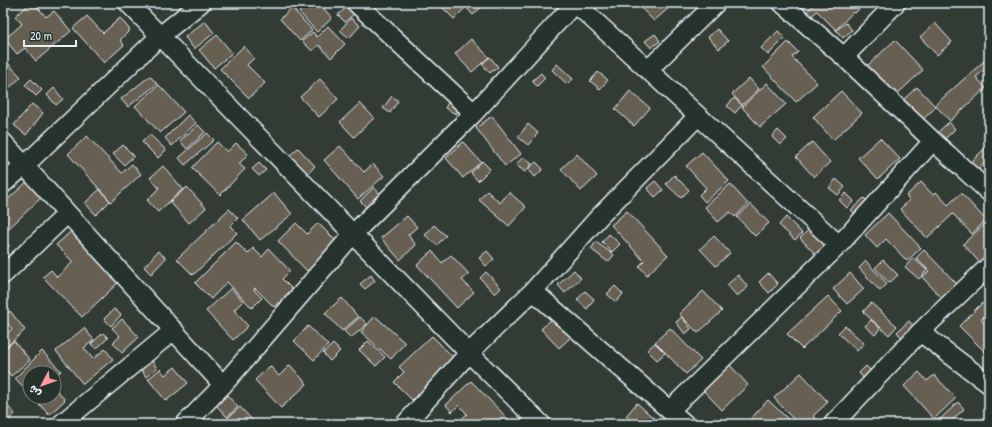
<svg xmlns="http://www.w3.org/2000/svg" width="992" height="427" viewBox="0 0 992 427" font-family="'Patrick Hand','Playpen Sans Arabic',sans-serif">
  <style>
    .building { fill: #685e52; stroke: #e8f1f8 }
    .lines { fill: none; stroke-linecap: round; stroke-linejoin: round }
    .minor-casing { stroke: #e8f1f8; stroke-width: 21 }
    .minor { stroke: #26332d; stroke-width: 18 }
  </style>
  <rect width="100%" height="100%" fill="#333c34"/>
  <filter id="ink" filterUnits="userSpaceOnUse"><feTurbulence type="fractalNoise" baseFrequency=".025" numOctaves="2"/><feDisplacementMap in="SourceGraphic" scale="8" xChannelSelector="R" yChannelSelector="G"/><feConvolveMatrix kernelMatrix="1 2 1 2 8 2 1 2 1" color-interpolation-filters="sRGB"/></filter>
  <g filter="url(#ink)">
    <path class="building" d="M31,3H34L46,17L54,11L71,31L36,61L25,48L17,54L5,39L22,24L15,16Z
      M308,3H319L332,18L317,32L299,12Z
      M438,3H486L473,15L466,7L454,19Z
      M636,3H670L672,5L654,21Z
      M815,3H865L855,13L853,12L836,30L817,11L809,19L804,15Z
      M983,3H989V9Z
      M350,4L357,11L345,22L338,15Z
      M292,8L312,30L300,41L280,19Z
      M87,16L103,33L120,18L130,30L120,40L124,45L104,63L73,28Z
      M351,18L360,26L349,38L340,30Z
      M205,21L214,33L194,49L185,37Z
      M846,23L852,30L843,38L836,30Z
      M935,23L952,42L937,55L920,37Z
      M328,26L345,44L331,58L319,45L312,51L302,41L313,32L317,37Z
      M717,29L728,41L719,49L708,37Z
      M778,31L785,38L768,55L761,48Z
      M655,34L660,41L651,48L645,41Z
      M217,35L232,53L214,68L199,50Z
      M471,39L489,57L472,72L455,54Z
      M895,40L923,70L895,96L867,66Z
      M788,42L798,52L792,57L817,83L796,102L763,67Z
      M244,46L254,58L247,65L265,83L249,98L220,69Z
      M490,57L498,67L490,73L482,64Z
      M4,59L21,77L5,92L3,90V60Z
      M984,61L989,66L976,77L986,88L950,121L935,105Z
      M557,64L573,79L567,84L552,70Z
      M598,72L608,80L600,89L590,81Z
      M541,73L545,78L537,86L532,81Z
      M150,76L157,84L128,107L121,99Z
      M749,78L759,89L742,105L732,94Z
      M31,79L42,90L36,96L25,85Z
      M320,79L338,99L319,117L300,97Z
      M767,83L786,104L760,127L742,107Z
      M159,85L184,112L160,133L135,106Z
      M917,87L936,107L921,121L902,101Z
      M54,88L63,99L56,105L47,95Z
      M630,91L650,108L634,126L615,109Z
      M841,91L862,113L833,140L813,117Z
      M392,96L398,101L390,113L383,108Z
      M452,96L462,103L456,114L445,108Z
      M734,98L742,105L735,113L727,106Z
      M360,103L374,118L354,137L340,122Z
      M32,104L43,113L26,135L14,125Z
      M188,115L196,123L172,146L165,138Z
      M492,116L521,154L505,166L476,128Z
      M949,122L955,129L945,139L938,132Z
      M528,124L538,133L528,145L518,137Z
      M198,125L205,132L187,149L180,141Z
      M778,130L787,139L780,145L772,137Z
      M207,133L214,140L185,165L179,158Z
      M150,135L166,150L158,158L142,142Z
      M87,136L122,173L132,164L141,174L111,202L68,154Z
      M880,138L900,159L878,179L858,158Z
      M217,142L227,152L236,143L248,154L239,164L245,169L220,195L192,168Z
      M463,142L481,162L463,178L446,158Z
      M812,142L830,162L814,177L796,157Z
      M989,144V159L976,172L968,165Z
      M123,145L134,156L124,165L113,154Z
      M340,146L364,172L373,164L384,176L358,199L324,160Z
      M298,148L315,166L305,177L287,158Z
      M702,152L729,181L705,202L699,195L706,188L686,166Z
      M577,154L597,176L581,191L561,169Z
      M523,157L532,164L525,172L516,165Z
      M482,161L490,169L478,181L471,173Z
      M536,162L543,169L535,177L528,169Z
      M259,163L266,170L259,176L252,169Z
      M163,166L183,189L158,212L147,200L159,188L150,178Z
      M674,175L689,190L681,198L666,184Z
      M31,178L46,193L3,234V204Z
      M836,179L845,187L838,195L829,188Z
      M655,181L663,190L655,197L647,188Z
      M921,182L933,195L936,192L948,205L961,193L986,220L972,234L953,214L927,238L900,209L910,200L906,196Z
      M730,184L748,204L735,217L730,212L718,222L705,207Z
      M187,187L206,208L189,223L170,202Z
      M374,187L381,195L367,208L360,201Z
      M100,189L110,201L96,215L85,203Z
      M487,191L500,203L509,192L526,207L509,226L479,200Z
      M274,193L292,214L260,240L243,220Z
      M846,193L854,201L847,208L839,200Z
      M864,198L870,204L857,216L851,210Z
      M751,204L769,223L755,236L737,217Z
      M229,209L238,218L230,226L237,233L193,275L177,259Z
      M627,211L668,255L647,275L639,266L644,261L611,225Z
      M888,213L921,248L907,261L886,239L877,248L865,235Z
      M407,216L417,227L408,235L416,245L400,260L381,238Z
      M786,217L802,233L795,240L779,225Z
      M988,221L989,257L981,264L963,244Z
      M296,223L307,234L318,223L337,242L307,271L278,241Z
      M815,224L831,241L816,255L800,238Z
      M434,225L446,236L437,245L425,235Z
      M77,226L123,278L82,317L43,277L51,270L57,277L73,262L56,245Z
      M609,234L620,244L612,252L602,242Z
      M714,236L730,253L716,266L700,249Z
      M3,239L9,246L3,251Z
      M236,242L248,254L253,248L262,257L269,249L290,271L282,279L292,289L274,307L255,288L254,290L262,298L252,308L227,282L211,299L195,283Z
      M596,242L614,255L608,262L591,249Z
      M924,250L957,284L942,298L922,277L929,271L916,258Z
      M158,251L166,258L151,274L144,267Z
      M432,251L442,263L451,255L469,274L462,280L474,292L457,308L417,265Z
      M487,251L494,259L486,266L479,258Z
      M913,258L927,270L919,279L905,267Z
      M883,260L898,275L889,283L875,268Z
      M866,261L887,284L880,291L859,268Z
      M574,270L581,278L565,293L558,285Z
      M486,272L501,288L495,294L480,278Z
      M768,273L778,284L769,293L759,282Z
      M850,273L864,289L847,304L833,289Z
      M371,275L375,281L365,289L360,284Z
      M738,275L748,287L737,296L727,285Z
      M615,286L623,294L616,302L607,294Z
      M231,288L243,301L234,310L248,326L233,340L206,311Z
      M585,291L594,299L587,309L577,300Z
      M703,291L722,311L698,333L679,314Z
      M828,296L842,311L802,349L787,334Z
      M342,298L358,317L342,331L325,313Z
      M871,303L897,326L889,335L863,312Z
      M982,303L989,310L981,320L989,328V356L959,326Z
      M114,309L121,315L111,326L104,319Z
      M10,311L25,330L6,347L3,343V337L12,329L3,317Z
      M375,316L405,343L391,359L361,332Z
      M555,316L573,335L559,348L541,329Z
      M360,317L367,324L351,338L344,331Z
      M682,317L691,329L685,334L676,322Z
      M122,319L139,337L122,353L113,343L120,336L112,328Z
      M871,320L880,328L875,335L865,326Z
      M909,321L916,329L904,340L897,332Z
      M308,326L328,345L314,360L294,341Z
      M845,326L864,343L857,351L838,333Z
      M84,328L94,340L84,348L93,359L105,349L113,359L83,384L56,351Z
      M670,328L701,360L686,374L655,342Z
      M103,333L108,338L96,349L91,344Z
      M432,336L455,359L412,400L394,382L404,372L399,367Z
      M14,341L30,360L11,376L3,366V350Z
      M368,341L385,357L376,366L359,350Z
      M655,343L665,353L657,360L647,350Z
      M333,344L340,351L330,361L323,353Z
      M42,351L61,371L54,377V373H30V394L15,378Z
      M152,361L157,368L146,377L141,369Z
      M729,364L748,385L722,410L702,389Z
      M290,365L307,384L281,408L255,380L270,366L279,376Z
      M866,366L873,373L865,380L859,373Z
      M175,367L188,383L166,401L148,379L160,369L165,375Z
      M919,372L927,381L934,375L956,398L934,419L904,386Z
      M801,373L828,402L813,416L820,424H795L796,422L774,398Z
      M471,381L513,424H456L467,414L459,405L452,412L446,405Z
      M54,387L65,400L49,415L33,397H54Z
      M227,395L238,407L227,417L216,405Z
      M768,400L788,419L783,424H746Z
      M3,401L15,414L4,424H3Z
      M958,402L964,409L948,424H935Z
      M637,403L660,424H635L626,416Z
      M240,407L255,423L253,424H221Z"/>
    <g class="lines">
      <defs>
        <path id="minor" d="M128,3L469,353L541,424
          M356,3L474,113
          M575,3L839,245
          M782,3L844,57L933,141L989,192
          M844,57L896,3
          M648,70L716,3
          M3,142L223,385
          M3,184L24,166L160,36L201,3
          M3,275L67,214
          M533,291L685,424
          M920,332L989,384
          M670,410L839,245L933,141
          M61,424L174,330
          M185,424L223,385L353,234L474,113L575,3
          M405,424L469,353L533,291L599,217L698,116
          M833,424L920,332L989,266"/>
      </defs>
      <use href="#minor" class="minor-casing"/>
      <use href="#minor" class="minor"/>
    </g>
  </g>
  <rect width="992" height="427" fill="none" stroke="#26332d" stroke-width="16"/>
  <rect x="8" y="8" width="976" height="411" fill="none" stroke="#e8f1f8" stroke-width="1.5" filter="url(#ink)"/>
  <g transform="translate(42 385) rotate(229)"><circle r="19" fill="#26332d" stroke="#747f7e"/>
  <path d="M0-3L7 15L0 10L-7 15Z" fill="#ff9aa2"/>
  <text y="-6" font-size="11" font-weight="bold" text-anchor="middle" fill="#e8f1f8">ش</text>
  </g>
  <path d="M24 40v6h52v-6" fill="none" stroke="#e8f1f8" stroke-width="2"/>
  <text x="30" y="40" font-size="12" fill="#e8f1f8" stroke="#26332d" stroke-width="3" paint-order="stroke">20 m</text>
</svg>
